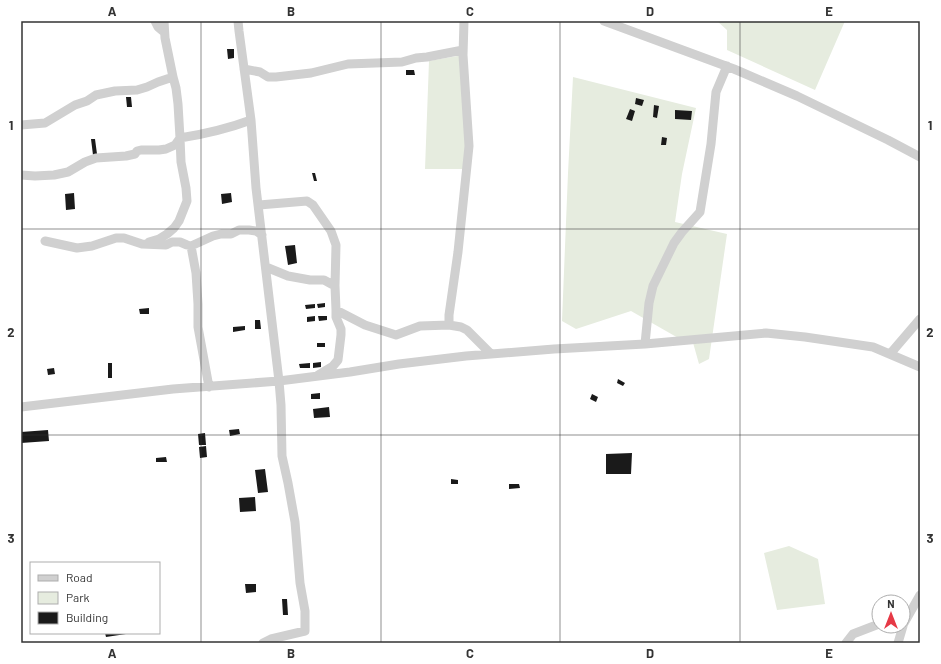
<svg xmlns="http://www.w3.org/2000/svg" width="941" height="664" viewBox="0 0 941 664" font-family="Barlow,sans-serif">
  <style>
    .green { fill: #e6ecdf }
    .building { fill: #1a1a1a }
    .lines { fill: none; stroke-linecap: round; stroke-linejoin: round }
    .minor { stroke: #d0d0d0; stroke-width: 9 }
    .grid { fill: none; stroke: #333; stroke-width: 1; stroke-opacity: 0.55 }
    .neatline { fill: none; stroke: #333; stroke-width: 1.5 }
    .grid-label { font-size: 13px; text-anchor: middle; font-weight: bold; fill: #333 }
  </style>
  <rect width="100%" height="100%" fill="#fff"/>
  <path class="green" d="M717,21H845L815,90L727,50V30Z
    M463,55L466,169H425L429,61Z
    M573,77L696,108L682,174L675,222L727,234L709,359L699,364L692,339H680L631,311L576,329L562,321L568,173Z
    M789,546L818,559L825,604L777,610L764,553Z"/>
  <path class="building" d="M227,49H234V58L228,59Z
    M406,70H414L415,75H406Z
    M126,97H131L132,107H127Z
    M636,98L644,100L642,106L635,104Z
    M654,105L659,106L657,118L653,117Z
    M630,109L635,111L632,121L626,119Z
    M675,110L692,111L691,120L675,119Z
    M662,137L667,138L666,145H661Z
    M91,139H95L97,154L93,155Z
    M312,173H315L317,181H314Z
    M74,193L75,209L66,210L65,194Z
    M231,193L232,202L222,204L221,194Z
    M295,245L297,263L288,265L285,246Z
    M325,303V307L318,308L317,304Z
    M315,304V308L306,309L305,305Z
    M149,308V314H140L139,309Z
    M315,316V321L307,322V317Z
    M318,316H327V320L319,321Z
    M255,320H260L261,329H255Z
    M245,326V330L233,332V327Z
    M317,343H325V347H317Z
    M321,362V367L313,368V363Z
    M108,363H112V378H108Z
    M310,363V368H300L299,364Z
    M54,368L55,374L48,375L47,369Z
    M618,379L625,383L623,386L617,383Z
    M320,393V399H311V394Z
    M592,394L598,397L596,402L590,399Z
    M329,407L330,417L314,418L313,409Z
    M239,429L240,434L230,436L229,430Z
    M48,430L49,441L21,443V432Z
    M205,433L206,445H199L198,434Z
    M206,446L207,457L200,458L199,447Z
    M632,453L631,474H606V454Z
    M166,457L167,462H156V458Z
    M265,469L268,492L258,493L255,470Z
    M451,479L458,480V484H451Z
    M509,484H519L520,488L509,489Z
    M255,497L256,511L240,512L239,498Z
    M245,584H256V592L246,593Z
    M282,599H287L288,615H283Z
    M105,633H125L126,634L106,637Z"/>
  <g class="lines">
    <path class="minor" d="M155,21L158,27L164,32
      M238,21L239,31L251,120L256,188L279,381L281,405L282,456L288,483L295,522L300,583L305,611V631L271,639L263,643
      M604,21L734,69L797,96L888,140L920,157
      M244,69L260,72L268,77H276L311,73L348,64L402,62L416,58L427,57L463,50
      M21,125L45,123L75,105L87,101L96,95L115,91L137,90L147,87L158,82L173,77L165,38L164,21
      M21,175L35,176L54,175L68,172L85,162L96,158L126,156L135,154L137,151L141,150H159L166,149L175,145L180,138C205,134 227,129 251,120
      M259,205L307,201L313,205L331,231L336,245L335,286
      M45,241L77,248L92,246L116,238H124L142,244L166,245L172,242H180L187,245L191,246L213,236L221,234H231L239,230H249L256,231L262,235
      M149,242L159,239L167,234L174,228L179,221L187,201L186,188L181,162L180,138L178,104L176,88L173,77
      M191,246L196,273L198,304V327L209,387
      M266,267L288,276L310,280H324L335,286L336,310L365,325L396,335L420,326L449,325V315L458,252L469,146L463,55L464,21
      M449,325L461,327L467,330L491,354
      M645,344L649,303L653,286L674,243L682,232L700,212L711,144L716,92L727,66
      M890,354L920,319
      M318,375L333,366L338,360L341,335V329L336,317V310
      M21,407L173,389L279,381L350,372L399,364L466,356L554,349L645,344L766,333L805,337L873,347L920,367
      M903,625L920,595
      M846,643L853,634L879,624
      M898,643L903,626"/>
  </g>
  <path class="grid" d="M201,21V643M381,21V643M560,21V643M740,21V643M21,229H920M21,435H920"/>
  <rect width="941" height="664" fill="none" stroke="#ffffff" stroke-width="44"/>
  <rect x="30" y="562" width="130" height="72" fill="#ffffff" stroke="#adadad"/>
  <rect x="38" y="575" width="20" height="6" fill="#d0d0d0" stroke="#adadad"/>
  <text x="66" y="582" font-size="12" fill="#333333">Road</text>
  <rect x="38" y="592" width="20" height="12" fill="#e6ecdf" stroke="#adadad"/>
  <text x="66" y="602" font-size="12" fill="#333333">Park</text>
  <rect x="38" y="612" width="20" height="12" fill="#1a1a1a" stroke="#adadad"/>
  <text x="66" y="622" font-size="12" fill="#333333">Building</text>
  <g transform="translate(891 614)"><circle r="19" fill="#ffffff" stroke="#adadad"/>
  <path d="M0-3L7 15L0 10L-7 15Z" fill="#e63946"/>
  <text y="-6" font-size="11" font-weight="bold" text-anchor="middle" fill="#333333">N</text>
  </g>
  <rect x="22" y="22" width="897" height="620" class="neatline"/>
  <g class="grid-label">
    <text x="112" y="16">A</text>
    <text x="291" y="16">B</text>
    <text x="470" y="16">C</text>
    <text x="650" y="16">D</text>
    <text x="829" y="16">E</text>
    <text x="11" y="130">1</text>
    <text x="930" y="130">1</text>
    <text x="11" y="337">2</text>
    <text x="930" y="337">2</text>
    <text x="11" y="543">3</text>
    <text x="930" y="543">3</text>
    <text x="112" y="658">A</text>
    <text x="291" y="658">B</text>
    <text x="470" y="658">C</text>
    <text x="650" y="658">D</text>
    <text x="829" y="658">E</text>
  </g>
</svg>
